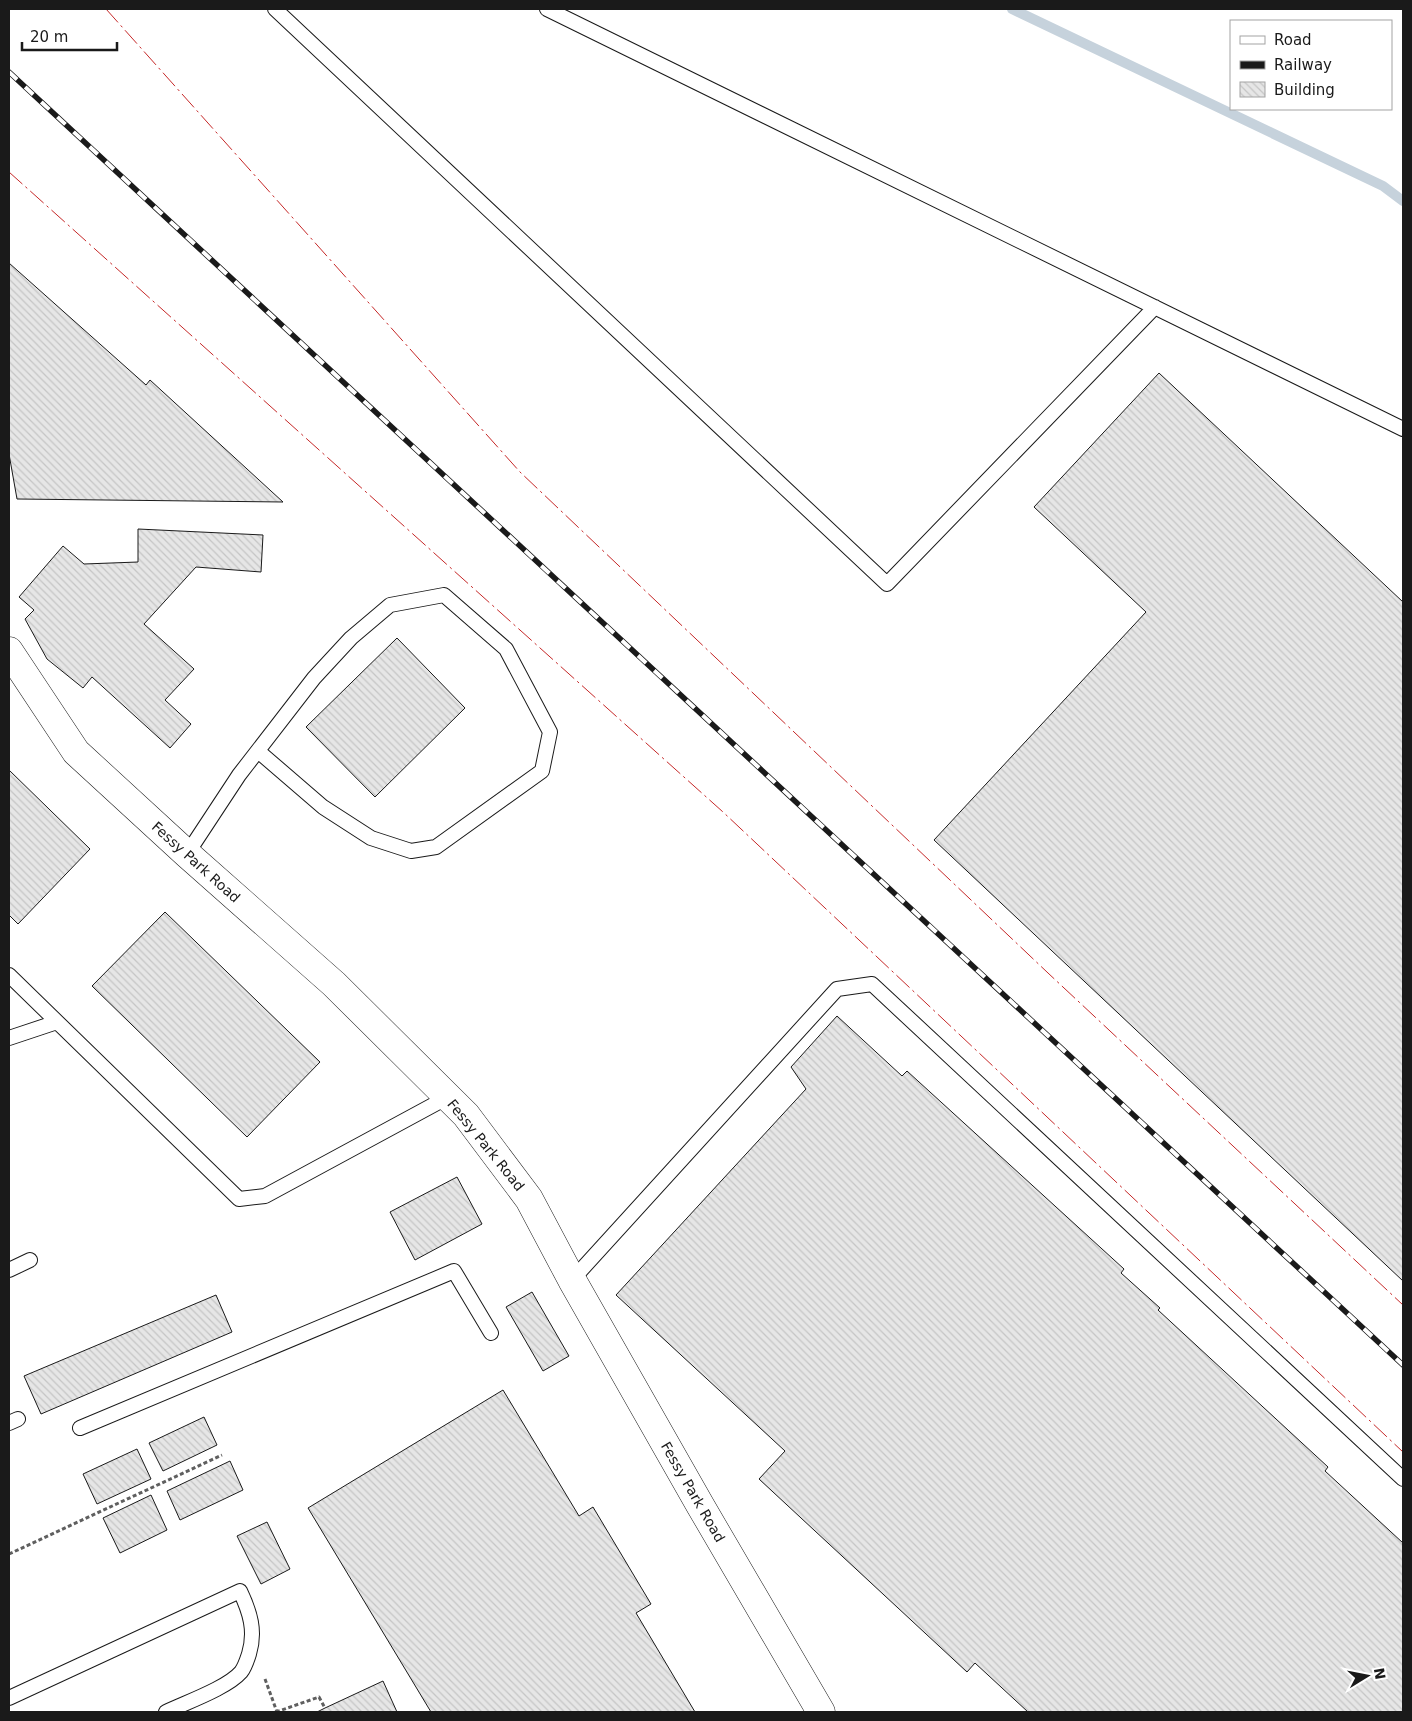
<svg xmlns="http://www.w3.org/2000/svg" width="1412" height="1721" viewBox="0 0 1412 1721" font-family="'DejaVu Sans',sans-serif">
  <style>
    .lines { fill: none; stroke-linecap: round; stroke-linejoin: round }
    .stream { stroke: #c6d2dc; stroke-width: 10 }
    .building { fill: url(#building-back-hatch); stroke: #1a1a1a }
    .lane-casing { stroke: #1a1a1a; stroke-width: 16 }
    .street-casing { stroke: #1a1a1a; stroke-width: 29 }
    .path { stroke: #5f5f5f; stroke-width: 3; stroke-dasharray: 4 2.5; stroke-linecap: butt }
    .lane { stroke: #fff; stroke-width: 14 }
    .street { stroke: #fff; stroke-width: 28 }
    .rail-casing { stroke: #1a1a1a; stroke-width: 5.5 }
    .rail { stroke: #fff; stroke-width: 4; stroke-dasharray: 11; stroke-linecap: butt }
    .power { stroke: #c62828; stroke-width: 1; stroke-dasharray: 18 4 2.5 4; stroke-linecap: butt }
    .labels { text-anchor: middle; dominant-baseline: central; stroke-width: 4; stroke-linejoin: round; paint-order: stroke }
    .street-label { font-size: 14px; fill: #1a1a1a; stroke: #fff }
  </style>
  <defs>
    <pattern id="building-back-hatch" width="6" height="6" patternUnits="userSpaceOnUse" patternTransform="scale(1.25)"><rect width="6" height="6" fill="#e6e6e6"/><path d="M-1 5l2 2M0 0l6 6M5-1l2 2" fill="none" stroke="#c5c5c5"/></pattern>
  </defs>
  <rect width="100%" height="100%" fill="#fff"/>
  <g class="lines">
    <path class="stream" d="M1012,9L1383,186L1403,201"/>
  </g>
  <path class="building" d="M9,263L146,385L150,380L283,502L17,499L9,454Z
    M1159,373L1403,602V1281L934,840L1146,612L1034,507Z
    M138,529L263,535L261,572L196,567L144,624L194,669L165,700L191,724L170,748L92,677L83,688L47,659L25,619L34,610L19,597L63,546L84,564L138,562Z
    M397,638L465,708L375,797L306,727Z
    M9,770L90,849L18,924L9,915Z
    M165,912L320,1062L247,1137L92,986Z
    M837,1016L902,1076L907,1071L1124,1269L1121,1273L1160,1308L1158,1310L1328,1467L1325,1471L1403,1543V1712H1028L975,1663L967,1672L759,1479L785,1451L616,1295L806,1089L791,1067Z
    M457,1177L482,1224L415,1260L390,1212Z
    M532,1292L569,1356L543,1371L506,1307Z
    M216,1295L232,1332L41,1414L24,1376Z
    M503,1390L579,1516L593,1507L651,1604L636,1613L695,1712H431L308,1508Z
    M204,1417L217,1445L163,1471L149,1443Z
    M137,1449L151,1479L97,1504L83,1474Z
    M230,1461L243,1490L180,1520L167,1491Z
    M151,1495L167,1530L120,1553L103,1518Z
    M267,1522L290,1569L261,1584L237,1536Z
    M383,1681L397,1712H317L325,1708Z"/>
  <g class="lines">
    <defs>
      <path id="lane" d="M275,9L887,584L1155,307
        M547,9L1403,429
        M187,854L239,775L314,678L351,638L390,605L444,595L506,649L550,732L542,771L436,847L411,851L371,838L323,807L258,751
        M9,975L239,1199L265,1196L448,1097
        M9,1038L57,1022
        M9,1270L30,1260
        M572,1280L837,989L872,984L1403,1479
        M9,1423L18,1419
        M80,1428L454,1271L491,1333
        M9,1698L240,1591C250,1612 256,1631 249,1654C247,1660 245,1667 241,1672C227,1688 187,1702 166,1712"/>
      <path id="street" d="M9,651L76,752L187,854L334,984L466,1115L529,1199L572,1280L700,1505L821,1712"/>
    </defs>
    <use href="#lane" class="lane-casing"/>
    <use href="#street" class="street-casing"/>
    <path class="path" d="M9,1554L222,1455
      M265,1679L277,1712
      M276,1712L319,1697L325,1708"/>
    <use href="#lane" class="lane"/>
    <use href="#street" class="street"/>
    <defs>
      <path id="rail" d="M9,72L1403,1365"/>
    </defs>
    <use href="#rail" class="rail-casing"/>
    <use href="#rail" class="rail"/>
    <path class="power" d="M106,9L520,472L1048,973L1403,1305
      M9,172L723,812L1403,1452"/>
  </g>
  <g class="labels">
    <g class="street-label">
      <text transform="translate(196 862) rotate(42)">Fessy Park Road</text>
      <text transform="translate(486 1145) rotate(51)">Fessy Park Road</text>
      <text transform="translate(693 1492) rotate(60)">Fessy Park Road</text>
    </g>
  </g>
  <rect width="1412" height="1721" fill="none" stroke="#1a1a1a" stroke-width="20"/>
  <rect x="1230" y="20" width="162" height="90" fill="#ffffff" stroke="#a3a3a3"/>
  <rect x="1240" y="36" width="25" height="8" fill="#ffffff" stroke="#a3a3a3"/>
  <text x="1274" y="45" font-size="15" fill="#1a1a1a">Road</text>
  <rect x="1240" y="61" width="25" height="8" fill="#1a1a1a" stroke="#a3a3a3"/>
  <text x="1274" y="70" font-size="15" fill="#1a1a1a">Railway</text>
  <rect x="1240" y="82" width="25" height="15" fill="url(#building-back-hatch)" stroke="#a3a3a3"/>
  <text x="1274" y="95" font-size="15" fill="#1a1a1a">Building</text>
  <g transform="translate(1367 1676) rotate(80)" stroke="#ffffff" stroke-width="4" paint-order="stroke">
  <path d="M0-4L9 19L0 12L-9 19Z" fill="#1a1a1a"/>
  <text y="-8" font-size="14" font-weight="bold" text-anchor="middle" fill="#1a1a1a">N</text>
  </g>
  <path d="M22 42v8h95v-8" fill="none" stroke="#1a1a1a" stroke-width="2.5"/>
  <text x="30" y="42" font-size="15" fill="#1a1a1a" stroke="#ffffff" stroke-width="4" paint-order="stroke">20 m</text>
</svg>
